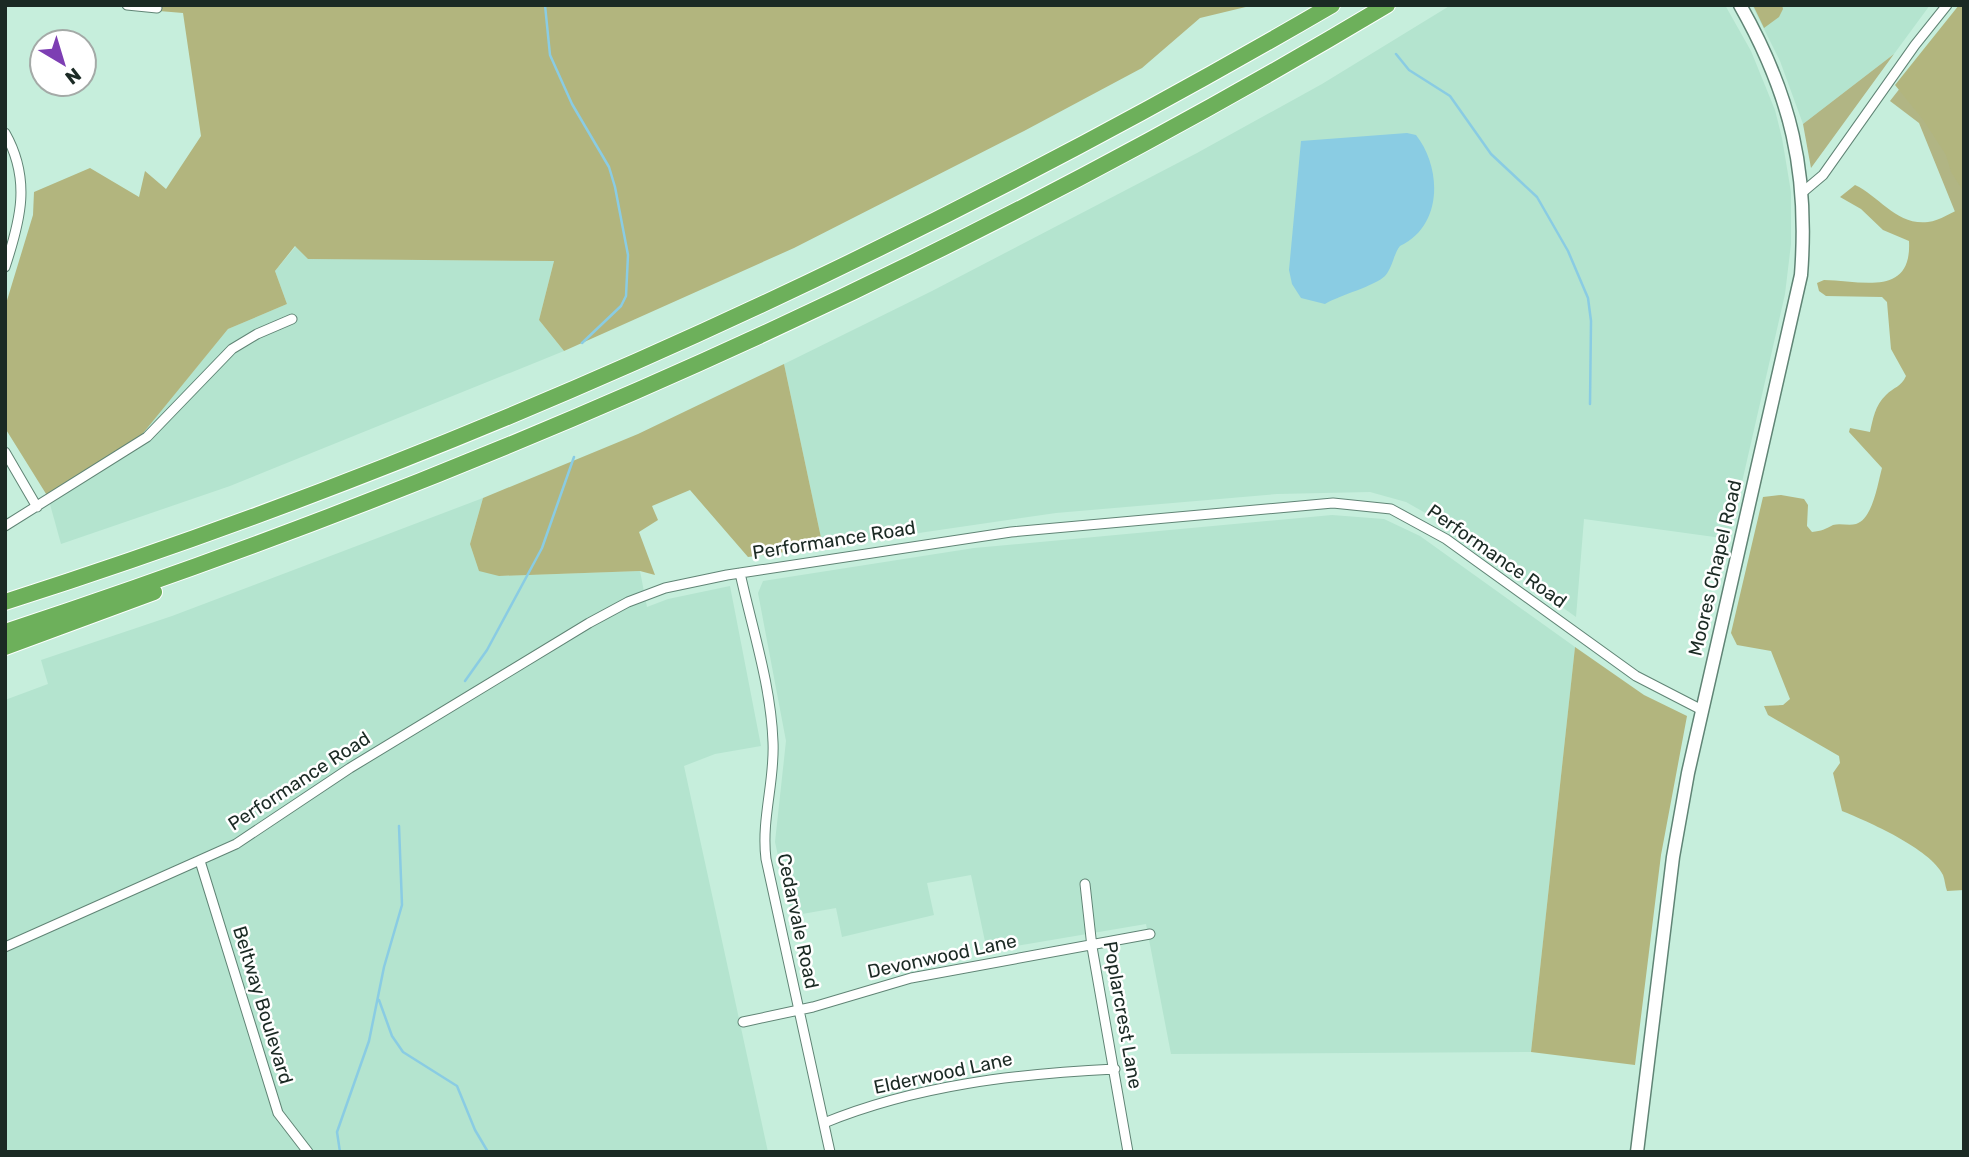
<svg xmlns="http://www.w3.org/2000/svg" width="1969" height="1157" viewBox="0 0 1969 1157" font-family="Rubik,sans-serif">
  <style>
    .built { fill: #b4e4cf }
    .green { fill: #b1b584 }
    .forest { fill: #b2b57e }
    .water { fill: #8acce3 }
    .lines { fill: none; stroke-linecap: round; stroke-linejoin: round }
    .stream { stroke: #8acce3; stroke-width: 2.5 }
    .street-casing { stroke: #608475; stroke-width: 11 }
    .secondary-casing { stroke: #608475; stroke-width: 15 }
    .highway-casing { stroke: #fff; stroke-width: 18 }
    .street { stroke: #fff; stroke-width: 9 }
    .secondary { stroke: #fff; stroke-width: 12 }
    .highway { stroke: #6db05b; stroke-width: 16 }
    .labels { text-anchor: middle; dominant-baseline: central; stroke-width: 5; stroke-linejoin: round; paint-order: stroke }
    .street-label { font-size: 19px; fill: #1b2a24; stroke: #fff }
  </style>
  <rect width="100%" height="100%" fill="#c6eedc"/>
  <path class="built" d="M1451,5H1725L1751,51L1775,110L1782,138L1791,192V244L1785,294L1729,539L1584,519L1576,617L1452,528L1406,502L1370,492L1277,494L1056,513L823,547L784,364L932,291L1197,153L1322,84Z
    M1752,5H1930L1894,54L1803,124L1780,61Z
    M296,246L308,259L554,261L539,320L564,351L230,486L61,544L48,497L135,442L228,329L287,304L275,271Z
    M483,498L470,544L499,576L640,571L647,607L668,599L730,586L761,746L715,754L684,766L768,1152H5V700L48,684L41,660L172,616Z
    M1332,515L1384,519L1420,536L1575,647L1531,1052L1171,1054L1146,924L987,951L971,875L927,883L934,915L842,937L836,908L791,916L775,842L786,741L758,593L763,581L974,548Z"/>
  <path class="green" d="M1964,6V234L1919,123L1890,101Z
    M1894,54L1811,168L1803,124Z"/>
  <path class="forest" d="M160,5H1254L1200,18L1142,68L1024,131L794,248L564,351L539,320L554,261L308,259L295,246L275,271L287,304L228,329L135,443L48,497L5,428V307L33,215L34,192L90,168L139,197L145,171L166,189L201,136L183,13L159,11Z
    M1753,5H1782L1783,9L1779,17L1764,28Z
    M1959,5H1964V192L1951,172L1946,155L1924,121L1895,85Z
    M1855,185C1879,196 1897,226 1928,222C1940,221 1952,211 1964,208V890L1947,891C1945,886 1945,880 1943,875C1931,849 1867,821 1842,811L1833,773L1840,763L1839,756L1768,715L1764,706L1783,705L1790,699L1771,651L1737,645L1731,633L1763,497L1781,495L1804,499L1808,505L1807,526L1812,532C1822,531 1825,529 1833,525C1840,523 1849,526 1856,524C1873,519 1878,482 1882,468L1849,432L1850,428L1870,432C1873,419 1875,405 1886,395C1894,387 1901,387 1906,376L1891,349L1887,302L1882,297L1826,296L1819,291L1817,283L1824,280C1863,281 1912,297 1909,241L1883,230L1861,209L1840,197Z
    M784,364L823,547L748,557L690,490L652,506L658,520L639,532L655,575L640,571L499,576L479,571L470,544L483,498L638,434Z
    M1575,647L1644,695L1687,716L1661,855L1635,1065L1531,1052Z"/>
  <path class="water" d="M1407,133L1416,135C1442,168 1443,226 1400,246C1393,255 1393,267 1385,276C1375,286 1340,295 1325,304L1301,298L1292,284L1289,270L1301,141Z"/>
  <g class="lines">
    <path class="stream" d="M545,5L550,55L572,104L609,167L615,187L628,255L626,296L621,306L582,343
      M1396,54L1409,70L1450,96L1491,154L1537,197L1568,251L1588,298L1591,321L1590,404
      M465,681L487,650L542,548L574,457
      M379,1000L392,1036L403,1052L457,1086L475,1130L488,1152
      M340,1152L337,1132L369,1041L384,967L402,905L399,826"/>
    <defs>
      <path id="street" d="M127,5L157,8
        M5,133C31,179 21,219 5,267
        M1804,191L1823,175L1915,45L1947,5
        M5,452L37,507
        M5,526L147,437L232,349L257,334L292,319
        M740,573C752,628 771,685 773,742C775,781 761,819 766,859L830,1152
        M200,861L278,1113L308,1152
        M1085,884L1092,947L1128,1152
        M5,947L236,844L350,768L589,623L628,602L665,588L727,575L1011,532L1333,503L1391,509L1446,539L1636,676L1700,709
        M743,1022L813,1007L911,978L1150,934
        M824,1123C917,1085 1015,1074 1115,1069"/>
      <path id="secondary" d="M1637,1152L1673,857L1688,773L1801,275C1809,172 1791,95 1740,5"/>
      <path id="highway" d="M5,602C468,454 912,250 1332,5
        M5,632C487,473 951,266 1387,5
        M5,647L154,592"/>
    </defs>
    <use href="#street" class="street-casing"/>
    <use href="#secondary" class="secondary-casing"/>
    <use href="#highway" class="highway-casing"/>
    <use href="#street" class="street"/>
    <use href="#secondary" class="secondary"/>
    <use href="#highway" class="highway"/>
  </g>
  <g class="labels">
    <g class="street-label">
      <text transform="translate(834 540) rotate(-9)">Performance Road</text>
      <text transform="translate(1497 556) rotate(35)">Performance Road</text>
      <text transform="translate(1715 568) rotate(-77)">Moores Chapel Road</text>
      <text transform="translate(299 781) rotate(-33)">Performance Road</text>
      <text transform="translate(798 921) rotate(78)">Cedarvale Road</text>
      <text transform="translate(942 956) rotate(-12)">Devonwood Lane</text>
      <text transform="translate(263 1005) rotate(73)">Beltway Boulevard</text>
      <text transform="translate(1123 1015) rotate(80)">Poplarcrest Lane</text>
      <text transform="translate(943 1073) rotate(-12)">Elderwood Lane</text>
    </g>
  </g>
  <rect width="1969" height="1157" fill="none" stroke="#1b2a24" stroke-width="14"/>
  <g transform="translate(63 63) rotate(142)"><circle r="33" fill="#ffffff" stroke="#a4aaa7" stroke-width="2"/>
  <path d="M0-5L12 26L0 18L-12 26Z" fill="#7d3eb3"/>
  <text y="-10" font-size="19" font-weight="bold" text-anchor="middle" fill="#1b2a24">N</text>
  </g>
</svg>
